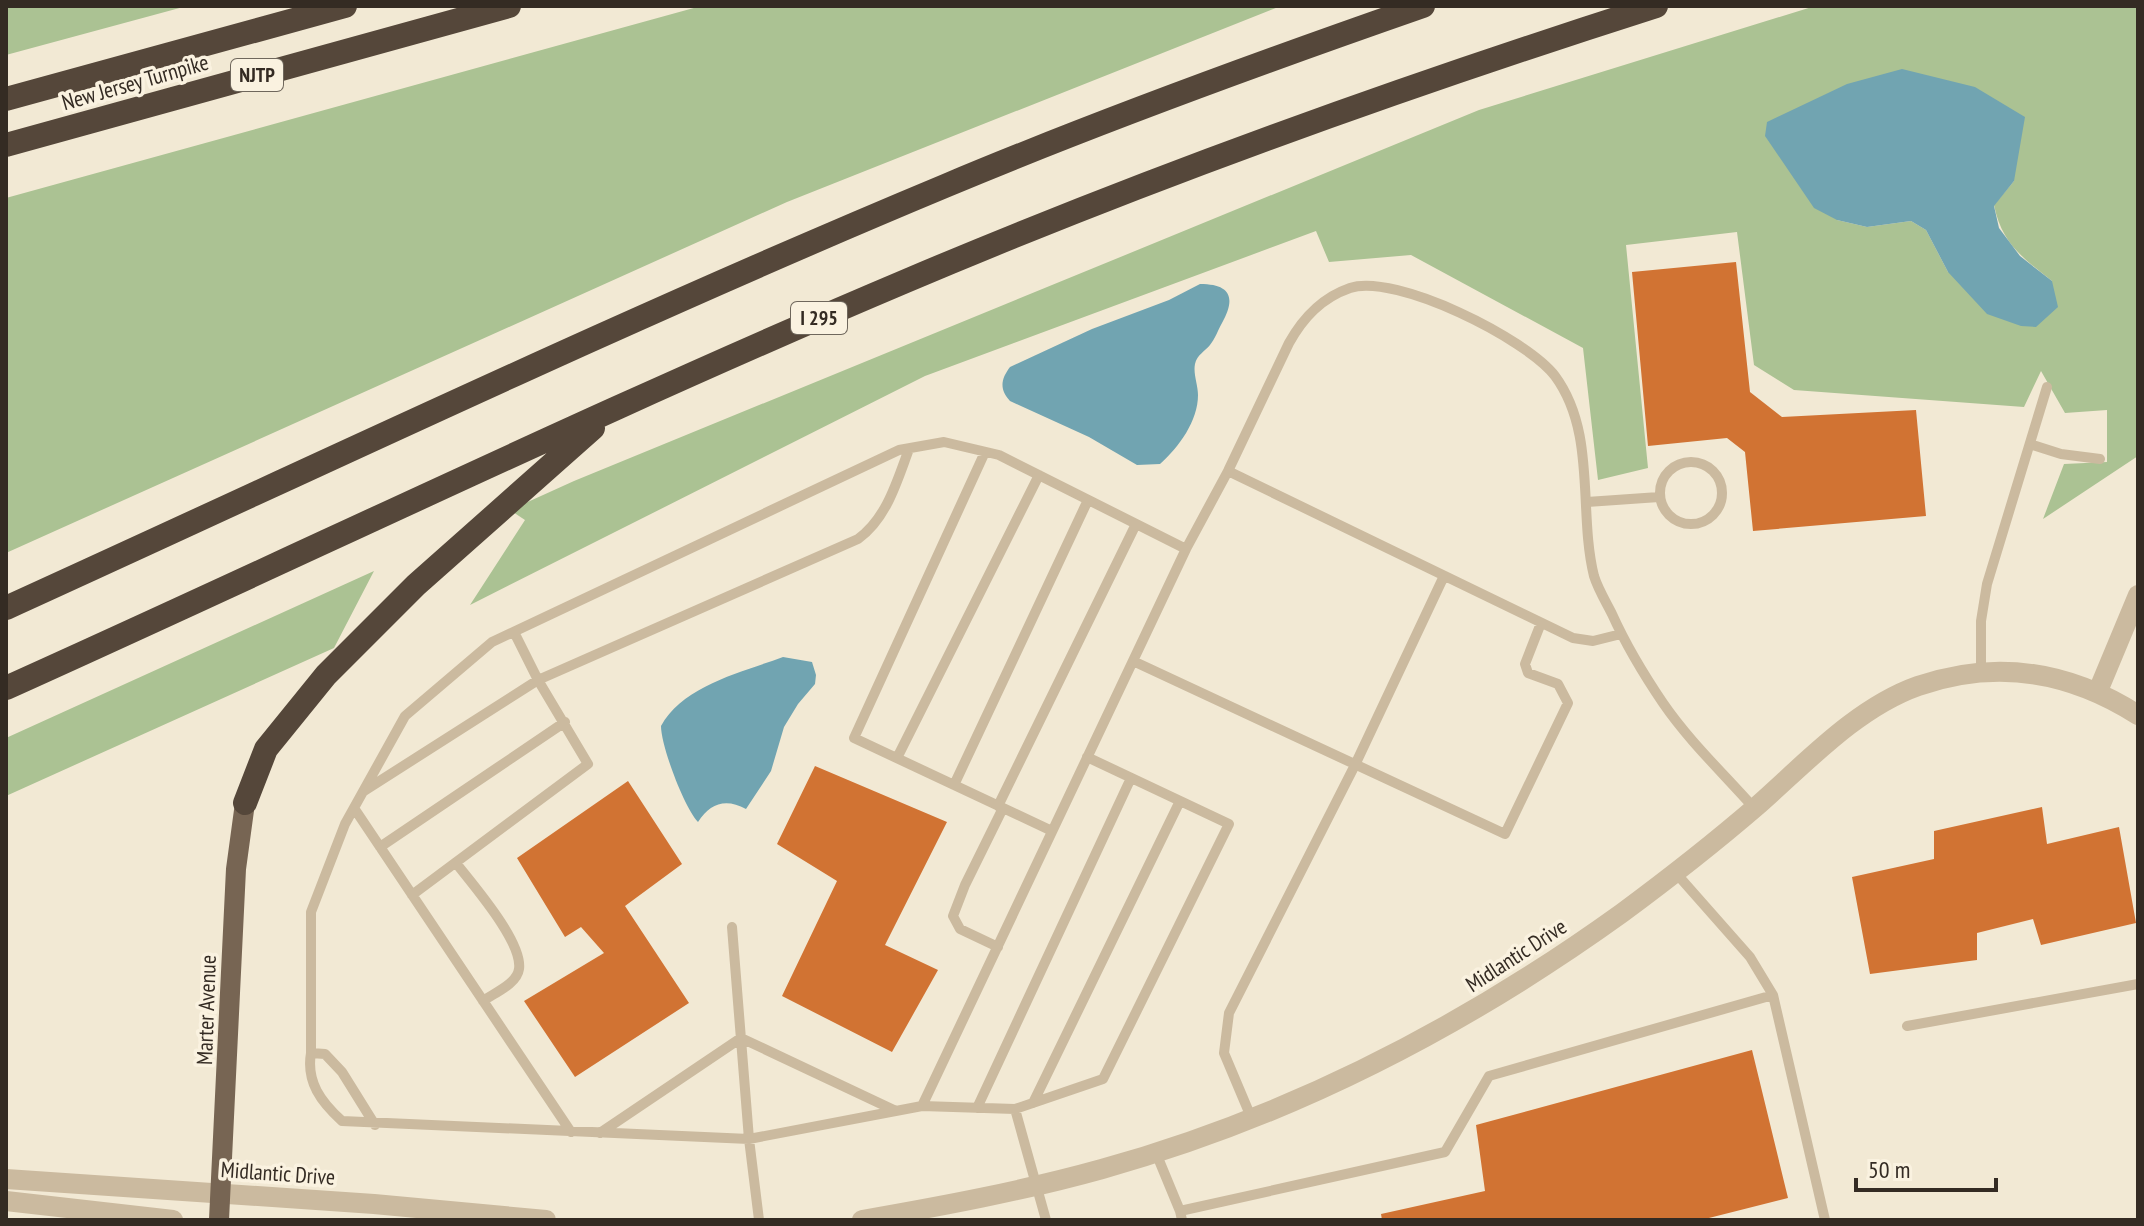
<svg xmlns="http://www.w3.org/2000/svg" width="2144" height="1226" viewBox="0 0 2144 1226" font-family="'PT Sans Narrow',sans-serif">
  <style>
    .green { fill: #abc293; fill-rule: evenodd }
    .water { fill: #71a4b1 }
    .building { fill: #d17333 }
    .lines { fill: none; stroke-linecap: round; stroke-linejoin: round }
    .service { stroke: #cbba9f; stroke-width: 10 }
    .minor { stroke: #cbba9f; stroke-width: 20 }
    .primary { stroke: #776553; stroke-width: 20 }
    .motorway { stroke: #55473a; stroke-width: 24 }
    .labels { text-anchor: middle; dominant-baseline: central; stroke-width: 7; stroke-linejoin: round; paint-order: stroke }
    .shield { fill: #faf2e0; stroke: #6f675c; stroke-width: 2 }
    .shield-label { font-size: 20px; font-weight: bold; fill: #342b23 }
    .street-label { font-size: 22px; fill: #342b23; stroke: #faf2e0 }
  </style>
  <rect width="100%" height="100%" fill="#f2e9d4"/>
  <path class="green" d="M6,6H187L6,55Z
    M701,6H1281L787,202L6,553V198Z
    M1815,6H2138V456L2043,519L2064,464L2107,462V410L2065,413L2041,371L2024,407L1794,390L1754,365L1737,232L1626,245L1648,468L1598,480L1583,348L1411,255L1329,262L1316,231L925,376L470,605L525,520L510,510L574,481L1479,110ZM2014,181L1994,205C2002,244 2023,258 2052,281L1948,272L1926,230L1911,221L1867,227L1837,220Z
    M374,571L334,648L6,796V738Z"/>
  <path class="water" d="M1902,69L1975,87L2025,117L2014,181L1994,206L1999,228L2020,256L2052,281L2058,307L2036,327L2021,326L1987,314L1948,272L1926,230L1911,221L1867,227L1837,220L1814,208L1765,136L1767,122L1847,84Z
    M1200,284C1231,284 1236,298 1222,323C1218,330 1215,339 1210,345C1205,351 1197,355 1195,364C1193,374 1198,385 1198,395C1198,421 1179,447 1160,464L1137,465L1089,437L1010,401C999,389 1001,379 1010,367L1092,329L1169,300Z
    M783,657L812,662L816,675L815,684L798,704L784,727L771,771L746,809C726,798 710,803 698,822C684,807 661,746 661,726C683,685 743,672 783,657Z"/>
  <path class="building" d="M1736,262L1750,392L1782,417L1916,410L1926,516L1753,531L1745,452L1727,438L1648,446L1632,272Z
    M815,766L947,822L885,945L938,970L892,1052L782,996L837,881L777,844Z
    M628,781L682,864L625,906L689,1003L575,1077L524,1001L604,953L581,927L565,937L517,858Z
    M2042,807L2047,844L2119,827L2136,923L2041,945L2033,919L1977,933V960L1870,974L1852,877L1934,859V831Z
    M1752,1050L1788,1198L1701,1220H1382L1381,1214L1485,1191L1476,1125Z"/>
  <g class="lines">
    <path class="service" d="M2030,444L2061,454L2100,459
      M985,452L854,738L1052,831
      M1660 493a31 31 0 1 1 62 0a31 31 0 1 1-62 0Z
      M1228,471L1573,638L1593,641L1621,634
      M1587,502L1659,497
      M1133,661L1505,834L1568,703L1558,684L1528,673L1525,664L1541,623
      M1981,672V621L1987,584L2047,387
      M897,758L1039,475
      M954,785L1088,500
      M364,791L538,680L858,539C887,518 897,481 909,449
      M998,806L1136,524
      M354,808L571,1132
      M380,847L565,722
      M456,863C473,885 523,942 519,969C517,984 494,993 483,1001
      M1675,872L1750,957L1773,995L1825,1220
      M412,895L588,764L538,680L514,632
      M732,927L749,1139L759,1220
      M998,947L960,929L953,916L965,885L1003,808
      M1907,1026L2138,984
      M311,1053L325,1054L342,1072L375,1125
      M1033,1103L1180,801
      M922,1106L1186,549L1228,471L1289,343C1303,318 1321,298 1350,288C1396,273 1527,339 1555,376C1597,433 1578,512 1594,576C1598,589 1606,602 1612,614C1626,645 1644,675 1663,703C1689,741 1724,774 1754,808
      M977,1108L1131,778
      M1015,1109L1103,1079L1229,824L1087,757
      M1251,1117L1224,1053L1229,1013L1355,765L1444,576
      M600,1133L741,1038L896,1111
      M1156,1153L1180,1211
      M1046,1220L1015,1109L922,1106L749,1139L342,1121C321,1102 306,1082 311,1053V912L345,824L405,716L492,642L899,450L944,442L999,455L1186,549
      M1182,1220L1180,1211L1445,1152L1489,1076L1773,995"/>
    <path class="minor" d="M2098,691L2138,595
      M6,1179L374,1204L546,1220
      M6,1201L173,1220
      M862,1220C942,1206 1023,1191 1102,1169C1289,1117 1465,1026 1622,913C1668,879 1714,843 1757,806C1806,763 1856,708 1918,686C1996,659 2069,671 2138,715"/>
    <path class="primary" d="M219,1220L236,869L245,803"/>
    <path class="motorway" d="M6,99L345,6
      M6,145L509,6
      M6,608C318,466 628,318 945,186C1102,120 1262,62 1423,6
      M6,688C306,553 603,409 906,281C1151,177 1402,87 1656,6
      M245,803L266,749L326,675L416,585L593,428"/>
  </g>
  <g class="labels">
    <g class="shield">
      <rect x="231" y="59" width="52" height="32" rx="6"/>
      <rect x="791" y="302" width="56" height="32" rx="6"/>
    </g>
    <g class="shield-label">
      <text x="257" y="75">NJTP</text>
      <text x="819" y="318">I 295</text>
    </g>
    <g class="street-label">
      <text transform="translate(135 82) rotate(-16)">New Jersey Turnpike</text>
      <text transform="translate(1516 955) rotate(-33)">Midlantic Drive</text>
      <text transform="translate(206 1010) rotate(-88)">Marter Avenue</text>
      <text transform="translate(278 1173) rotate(4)">Midlantic Drive</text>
    </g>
  </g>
  <rect width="2144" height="1226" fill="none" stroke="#342b23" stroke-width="16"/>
  <path d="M1856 1178v12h140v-12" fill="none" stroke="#342b23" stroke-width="4"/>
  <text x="1868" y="1178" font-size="24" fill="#342b23" stroke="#faf2e0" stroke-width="6" paint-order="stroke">50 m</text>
</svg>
